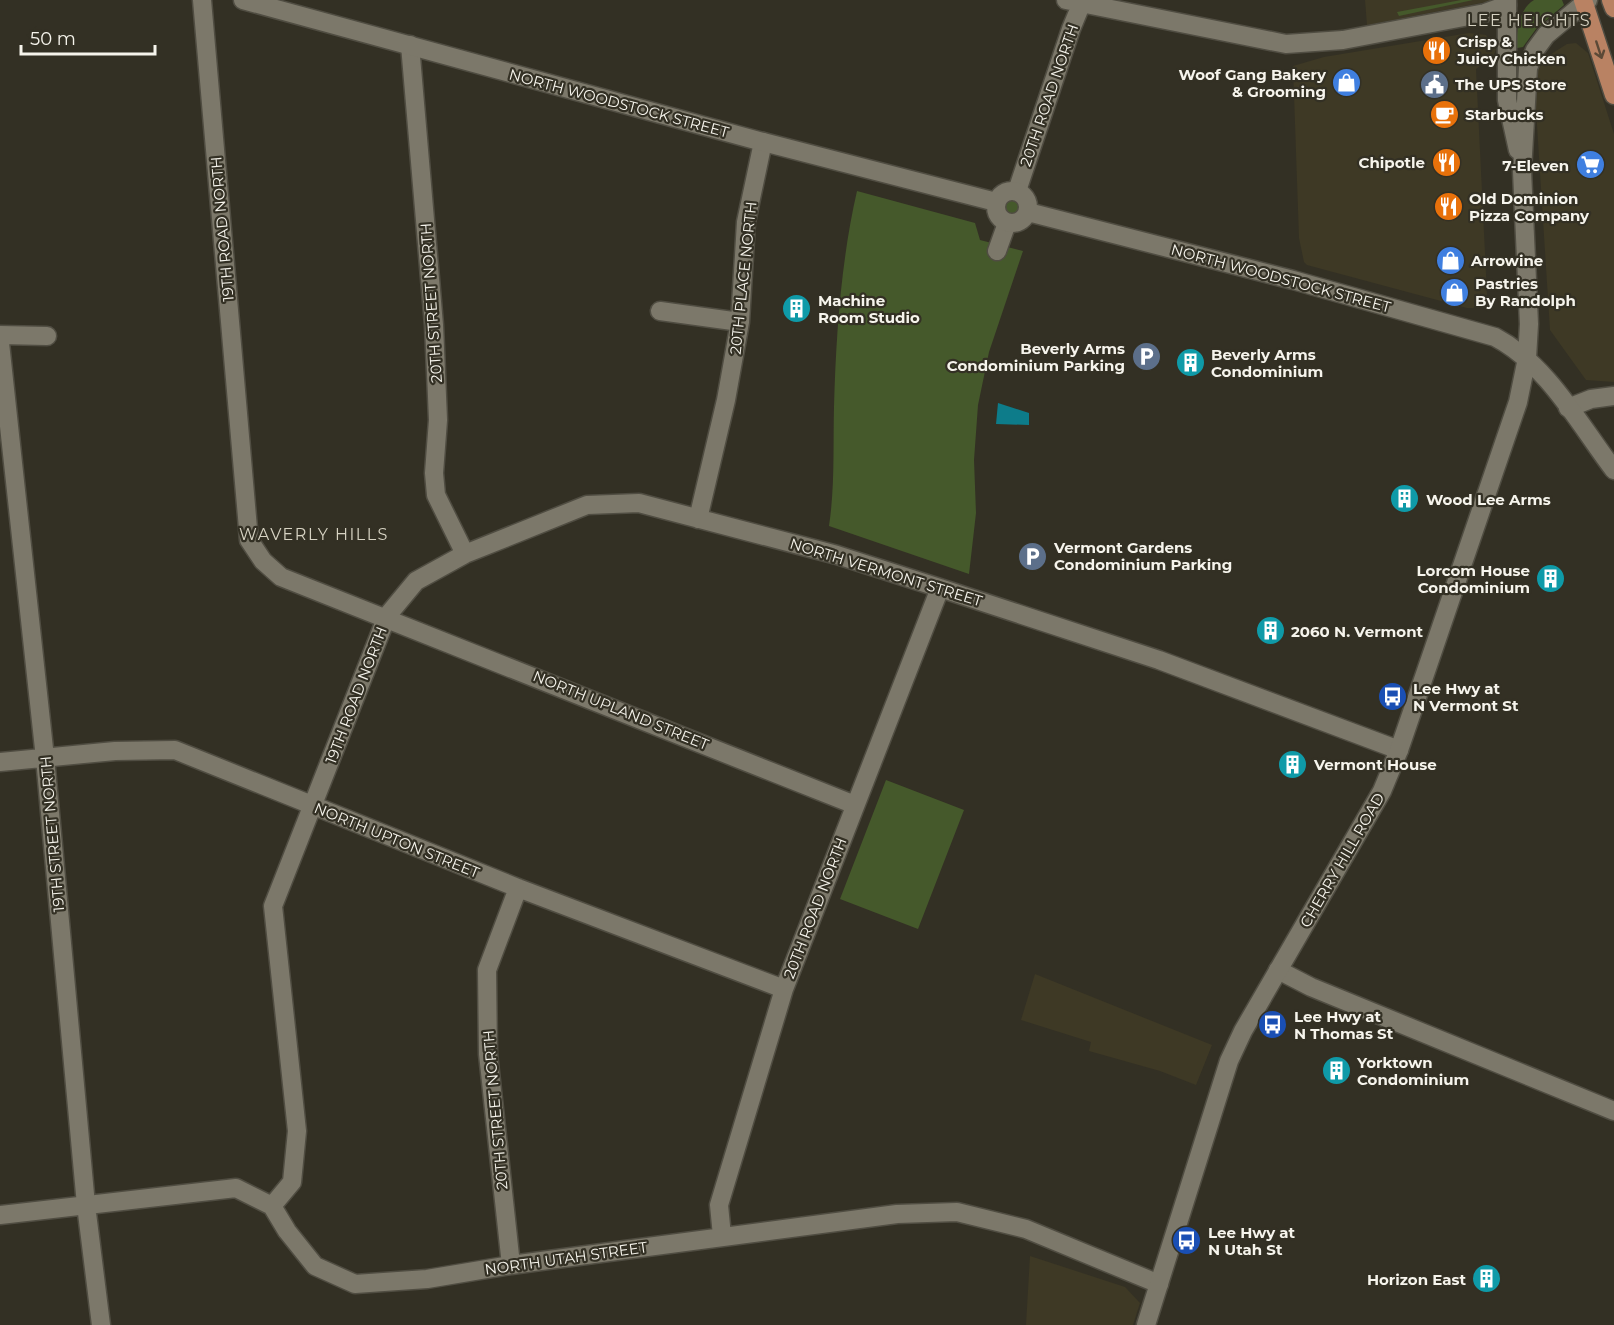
<svg xmlns="http://www.w3.org/2000/svg" width="1614" height="1325" viewBox="0 0 1614 1325" font-family="Montserrat,sans-serif">
  <style>
    .built { fill: #3e3925 }
    .green { fill: #45592b }
    .water { fill: #0d7c8a }
    .lines { fill: none; stroke-linecap: round; stroke-linejoin: round }
    .street-casing { stroke: #504d42; stroke-width: 21 }
    .secondary-casing { stroke: #504d42; stroke-width: 21 }
    .primary-casing { stroke: #504d42; stroke-width: 21 }
    .street { stroke: #7c786a; stroke-width: 18 }
    .secondary { stroke: #7c786a; stroke-width: 18 }
    .primary { stroke: #b98263; stroke-width: 18 }
    .oneway { stroke: #5b4937 }
    .labels { text-anchor: middle; dominant-baseline: central; stroke-width: 4.5; stroke-linejoin: round; paint-order: stroke }
    .poi-label { font-size: 15px; font-weight: bold; fill: #f6f4ec; stroke: #333024; text-anchor: start }
    .street-label { font-size: 15px; fill: #f6f4ec; stroke: #333024 }
    .neighbourhood-label { font-size: 16px; letter-spacing: 1.5px; fill: #d7d3c3; stroke: #333024 }
  </style>
  <rect width="100%" height="100%" fill="#333024"/>
  <path class="built" d="M1365,0H1491V1L1367,25Z
    M1469,33L1486,35L1496,49L1494,55L1476,69L1487,294L1484,302L1473,308H1467L1307,265L1304,262L1299,238L1293,66L1324,57Z
    M1576,43L1588,53L1614,134V382L1586,380L1550,330L1534,78L1537,68L1548,56L1567,44Z
    M1035,974L1212,1045L1196,1085L1160,1071L1089,1051L1091,1042L1021,1020Z
    M1030,1256L1125,1287L1140,1303L1133,1325H1026Z"/>
  <path class="green" d="M1461,0H1473L1399,16L1397,12Z
    M1534,0H1562L1564,5L1536,29L1523,47L1517,48C1516,31 1519,9 1534,0Z
    M857,191L975,223L980,240L1023,251L989,352L978,405L974,460L976,513L969,574L829,526C835,486 833,447 834,407C836,335 841,261 857,191Z
    M1002 208a10 10 0 1 1 20 0a10 10 0 1 1-20 0Z
    M886,780L964,810L918,929L840,899Z"/>
  <path class="water" d="M998,403L1029,413V425L996,424Z"/>
  <g class="lines">
    <defs>
      <path id="street" d="M202,0L249,540L263,561L281,577L855,805
        M1066,0L1286,44L1343,40L1485,13L1507,5
        M410,45L434,325L438,420L434,473L436,495L465,554
        M1017,191L1071,29L1083,0
        M997,251L1007,223
        M660,311L740,322
        M0,335L47,336
        M0,343L45,758L86,1205L101,1325
        M1568,408L1591,399L1614,396
        M698,519L726,400L740,322L746,222L763,142
        M0,762L115,751L175,750L518,888L784,989
        M1278,970L1311,987L1614,1111
        M272,1206L292,1182L297,1131L273,906L387,616L416,581L465,554L587,505L639,503L837,555L940,588L1159,660L1399,750
        M0,1215L236,1188L272,1206L287,1231L315,1266L355,1284L427,1279L511,1265L897,1214L957,1212L1026,1229L1159,1284
        M722,1236L719,1205L784,989L940,588
        M511,1265L488,1054L487,970L518,888"/>
      <path id="secondary" d="M243,0L763,142L996,202
        M1507,0V100L1518,150
        M996 207a16 16 0 1 1 32 0a16 16 0 1 1-32 0Z
        M1028,212L1293,280L1495,337C1548,365 1579,424 1614,470
        M1146,1325L1229,1061L1243,1031L1382,791L1399,750L1518,402L1527,358L1529,324L1522,171L1528,68L1535,50L1546,35L1588,0"/>
      <path id="primary" d="M1583,0L1614,95
        M1611,0L1614,8"/>
    </defs>
    <use href="#street" class="street-casing"/>
    <use href="#secondary" class="secondary-casing"/>
    <use href="#primary" class="primary-casing"/>
    <use href="#street" class="street"/>
    <use href="#secondary" class="secondary"/>
    <use href="#primary" class="primary"/>
  </g>
  <defs><path id="oneway-shaft" d="M-6 0H5M1.5-3L5.5 0L1.5 3" fill="none" stroke-width="1.6" stroke-linecap="round" stroke-linejoin="round" transform="scale(1.5)"/></defs>
  <use class="oneway" href="#oneway-shaft" transform="translate(1599 50) rotate(72)"/>
  <defs>
    <symbol id="restaurant-disc" viewBox="-11 -11 22 22"><circle r="9.5" fill="#e8710a" stroke="#333024"/><path d="M-5-6h1v4h1v-4h1v4h1v-4h1v5L-1.5 .5V6h-2V.5L-5-1ZM5-6V6H3V1.5H1.5Q1.5-4 5-6Z" fill="#fff"/></symbol>
    <symbol id="shop-disc" viewBox="-11 -11 22 22"><circle r="9.5" fill="#3f7fe0" stroke="#333024"/><path d="M-5-2.5h2.3a2.7 3.5 0 0 1 5.4 0H5L5.5 6h-11ZM-1.5-2.5h3a1.5 2.3 0 0 0-3 0Z" fill="#fff"/></symbol>
    <symbol id="civic-disc" viewBox="-11 -11 22 22"><circle r="9.5" fill="#5c6f8a" stroke="#333024"/><path d="M-.6-6.5H3V-4.5H.6V-3L4-1V1h2V6H-6V1h2V-1L-.6-3ZM-1.2 2.5V6h2.4V2.5Z" fill="#fff"/></symbol>
    <symbol id="cafe-disc" viewBox="-11 -11 22 22"><circle r="9.5" fill="#e8710a" stroke="#333024"/><path d="M-5.5-4.5H6V0H3Q3 3.5 0 3.5H-2.5Q-5.5 3.5-5.5 0ZM3-3.2v2h1.7v-2ZM-6 4.5H4V6H-6Z" fill="#fff"/></symbol>
    <symbol id="supermarket-disc" viewBox="-11 -11 22 22"><circle r="9.5" fill="#3f7fe0" stroke="#333024"/><path d="M-6-5.5h2.5l.6 2H6L4.5 2H-2.5L-4.4-4H-6ZM-1.5 3.2a1.3 1.3 0 1 0 .1 0ZM3 3.2a1.3 1.3 0 1 0 .1 0Z" fill="#fff"/></symbol>
    <symbol id="building-disc" viewBox="-11 -11 22 22"><circle r="9.5" fill="#0f9aa8" stroke="#333024"/><path d="M-4-6H4V6H1V3H-1V6H-4ZM-2.5-4.3h1.7v1.8h-1.7ZM.8-4.3h1.7v1.8H.8ZM-2.5-1h1.7V.8h-1.7ZM.8-1h1.7V.8H.8Z" fill="#fff"/></symbol>
    <symbol id="parking-disc" viewBox="-11 -11 22 22"><circle r="9.5" fill="#5c6f8a" stroke="#333024"/><path d="M-3.5-5.5H1a3.5 3.5 0 0 1 0 7H-1V5.5H-3.5ZM-1-3.4V-.6H.8a1.4 1.4 0 0 0 0-2.8Z" fill="#fff"/></symbol>
    <symbol id="bus-disc" viewBox="-11 -11 22 22"><circle r="9.5" fill="#1a4fb4" stroke="#333024"/><path d="M-5-6H5V4H4V6H2V4H-2V6H-4V4H-5ZM-3.5-4V0h7V-4ZM-3.5 1.2v1.5H-2V1.2ZM2 1.2v1.5H3.5V1.2Z" fill="#fff"/></symbol>
  </defs>
  <g fill-rule="evenodd">
    <use href="#restaurant-disc" x="1420" y="34" width="33" height="33"/>
    <use href="#shop-disc" x="1330" y="66" width="33" height="33"/>
    <use href="#civic-disc" x="1418" y="68" width="33" height="33"/>
    <use href="#cafe-disc" x="1428" y="98" width="33" height="33"/>
    <use href="#restaurant-disc" x="1430" y="146" width="33" height="33"/>
    <use href="#supermarket-disc" x="1574" y="148" width="33" height="33"/>
    <use href="#restaurant-disc" x="1432" y="190" width="33" height="33"/>
    <use href="#shop-disc" x="1434" y="244" width="33" height="33"/>
    <use href="#shop-disc" x="1438" y="276" width="33" height="33"/>
    <use href="#building-disc" x="780" y="292" width="33" height="33"/>
    <use href="#parking-disc" x="1130" y="340" width="33" height="33"/>
    <use href="#building-disc" x="1174" y="346" width="33" height="33"/>
    <use href="#building-disc" x="1388" y="482" width="33" height="33"/>
    <use href="#parking-disc" x="1016" y="540" width="33" height="33"/>
    <use href="#building-disc" x="1534" y="562" width="33" height="33"/>
    <use href="#building-disc" x="1254" y="614" width="33" height="33"/>
    <use href="#bus-disc" x="1376" y="680" width="33" height="33"/>
    <use href="#building-disc" x="1276" y="748" width="33" height="33"/>
    <use href="#bus-disc" x="1256" y="1008" width="33" height="33"/>
    <use href="#building-disc" x="1320" y="1054" width="33" height="33"/>
    <use href="#bus-disc" x="1170" y="1224" width="33" height="33"/>
    <use href="#building-disc" x="1470" y="1262" width="33" height="33"/>
  </g>
  <g class="labels">
    <g class="poi-label">
      <text x="1457" y="41">Crisp &amp;<tspan x="1457" dy="17">Juicy Chicken</tspan></text>
      <text x="1326" y="74" text-anchor="end">Woof Gang Bakery<tspan x="1326" dy="17">&amp; Grooming</tspan></text>
      <text x="1455" y="84">The UPS Store</text>
      <text x="1465" y="114">Starbucks</text>
      <text x="1425" y="162" text-anchor="end">Chipotle</text>
      <text x="1569" y="165" text-anchor="end">7-Eleven</text>
      <text x="1469" y="198">Old Dominion<tspan x="1469" dy="17">Pizza Company</tspan></text>
      <text x="1471" y="260">Arrowine</text>
      <text x="1475" y="283">Pastries<tspan x="1475" dy="17">By Randolph</tspan></text>
      <text x="818" y="300">Machine<tspan x="818" dy="17">Room Studio</tspan></text>
      <text x="1125" y="348" text-anchor="end">Beverly Arms<tspan x="1125" dy="17">Condominium Parking</tspan></text>
      <text x="1211" y="354">Beverly Arms<tspan x="1211" dy="17">Condominium</tspan></text>
      <text x="1426" y="499">Wood Lee Arms</text>
      <text x="1054" y="547">Vermont Gardens<tspan x="1054" dy="17">Condominium Parking</tspan></text>
      <text x="1530" y="570" text-anchor="end">Lorcom House<tspan x="1530" dy="17">Condominium</tspan></text>
      <text x="1291" y="631">2060 N. Vermont</text>
      <text x="1413" y="688">Lee Hwy at<tspan x="1413" dy="17">N Vermont St</tspan></text>
      <text x="1314" y="764">Vermont House</text>
      <text x="1294" y="1016">Lee Hwy at<tspan x="1294" dy="17">N Thomas St</tspan></text>
      <text x="1357" y="1062">Yorktown<tspan x="1357" dy="17">Condominium</tspan></text>
      <text x="1208" y="1232">Lee Hwy at<tspan x="1208" dy="17">N Utah St</tspan></text>
      <text x="1466" y="1279" text-anchor="end">Horizon East</text>
    </g>
    <g class="street-label">
      <text transform="translate(1049 95) rotate(-71)">20TH ROAD NORTH</text>
      <text transform="translate(619 103) rotate(15)">NORTH WOODSTOCK STREET</text>
      <text transform="translate(222 229) rotate(-95)">19TH ROAD NORTH</text>
      <text transform="translate(743 278) rotate(-84)">20TH PLACE NORTH</text>
      <text transform="translate(1281 278) rotate(15)">NORTH WOODSTOCK STREET</text>
      <text transform="translate(431 303) rotate(-94)">20TH STREET NORTH</text>
      <text transform="translate(886 572) rotate(17)">NORTH VERMONT STREET</text>
      <text transform="translate(356 695) rotate(-69)">19TH ROAD NORTH</text>
      <text transform="translate(621 710) rotate(22)">NORTH UPLAND STREET</text>
      <text transform="translate(52 834) rotate(-95)">19TH STREET NORTH</text>
      <text transform="translate(397 840) rotate(22)">NORTH UPTON STREET</text>
      <text transform="translate(1342 860) rotate(-60)">CHERRY HILL ROAD</text>
      <text transform="translate(815 908) rotate(-69)">20TH ROAD NORTH</text>
      <text transform="translate(495 1110) rotate(-95)">20TH STREET NORTH</text>
      <text transform="translate(566 1258) rotate(-8)">NORTH UTAH STREET</text>
    </g>
    <g class="neighbourhood-label">
      <text x="1529" y="20">LEE HEIGHTS</text>
      <text x="314" y="534">WAVERLY HILLS</text>
    </g>
  </g>
  <path d="M21 45v9h134v-9" fill="none" stroke="#f6f4ec" stroke-width="3"/>
  <text x="30" y="45" font-size="18" fill="#f6f4ec" stroke="#333024" stroke-width="4.5" paint-order="stroke">50 m</text>
</svg>
